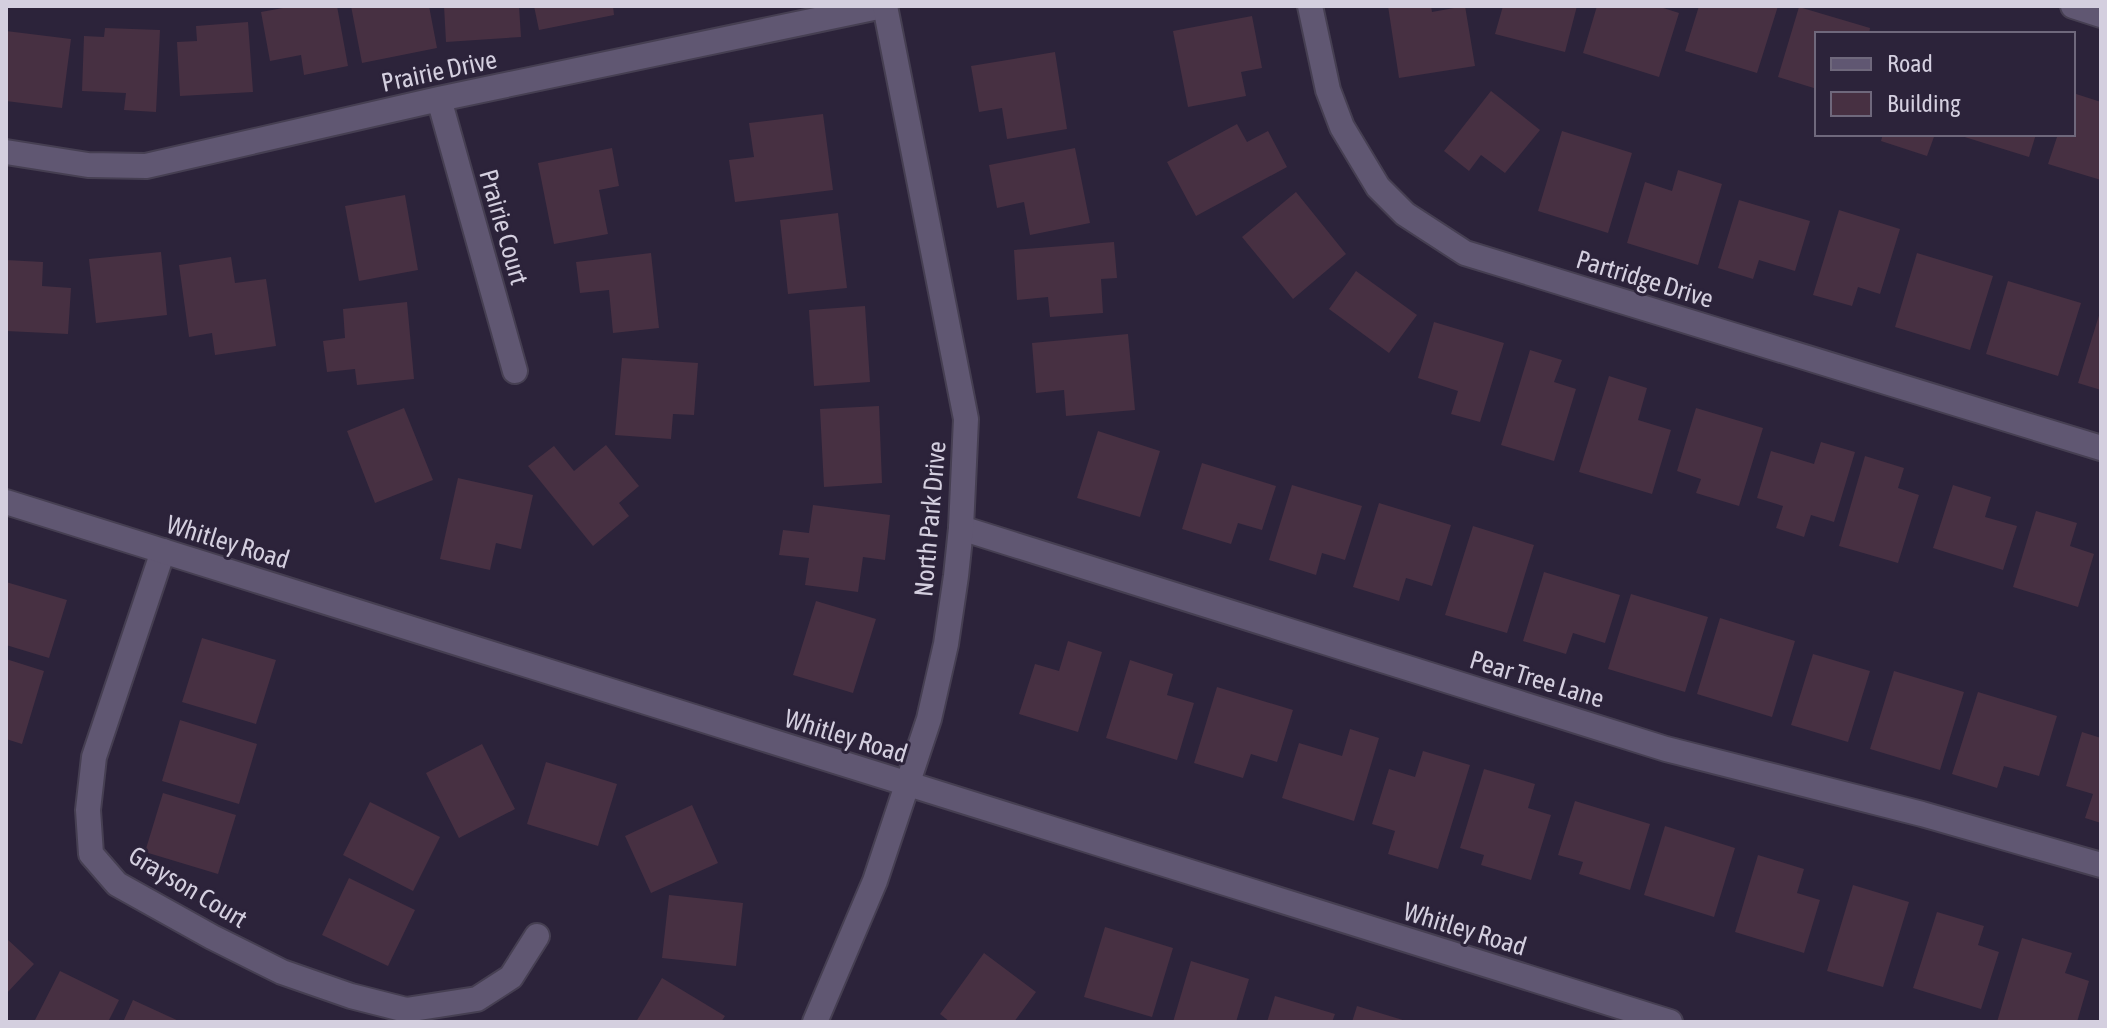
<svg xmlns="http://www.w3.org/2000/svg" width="2107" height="1028" viewBox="0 0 2107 1028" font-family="'Asap Condensed',sans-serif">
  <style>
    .building { fill: #473042 }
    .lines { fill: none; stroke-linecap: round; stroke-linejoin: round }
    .minor-casing { stroke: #463f52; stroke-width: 28 }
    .tertiary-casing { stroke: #463f52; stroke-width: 28 }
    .minor { stroke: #605772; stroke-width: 24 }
    .tertiary { stroke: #605772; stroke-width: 24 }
    .labels { text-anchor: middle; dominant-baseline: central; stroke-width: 6; stroke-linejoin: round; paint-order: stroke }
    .street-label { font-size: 26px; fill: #d4cfdf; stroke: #2c233a }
  </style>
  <rect width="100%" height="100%" fill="#2c233a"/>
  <path class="building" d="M294,6H337L348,66L304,75L301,55L270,61L261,12Z
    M351,6H429L437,48L362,63Z
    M444,6H519L521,37L446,42Z
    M534,6H613L614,15L539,30Z
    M1388,6H1431L1432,12L1465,6L1475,66L1399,78Z
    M1503,6H1577L1565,52L1495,34Z
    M1597,6H1657L1679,13L1659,77L1583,53Z
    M1699,6H1778L1757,73L1685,51Z
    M1799,7L1870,28L1869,34H1817V89L1778,77Z
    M1252,16L1262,68L1241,72L1246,96L1188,107L1173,31Z
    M248,22L253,92L180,96L177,42L197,41L196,26Z
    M105,28L160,30L156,112L124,110L126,93L82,91L84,36L104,37Z
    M6,31L71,39L62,108L6,101Z
    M1055,52L1067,129L1007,139L1002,108L979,112L971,66Z
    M1491,91L1540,130L1505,173L1481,155L1469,171L1444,151Z
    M2073,93L2101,102V180L2048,164L2058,134H2073Z
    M823,114L833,190L735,202L729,160L754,157L749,123Z
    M1237,124L1247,142L1268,131L1287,167L1196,216L1167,162Z
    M1562,131L1632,153L1608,233L1538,211Z
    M1883,134H1935L1927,156L1881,141Z
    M1955,134H2036L2029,157Z
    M612,148L619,186L599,190L608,234L554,244L538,163Z
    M1075,148L1090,223L1030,235L1024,202L997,208L989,165Z
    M1678,170L1722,184L1698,265L1627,243L1645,182L1672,191Z
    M1296,192L1346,254L1293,299L1242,237Z
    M405,195L418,270L359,281L345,206Z
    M1739,200L1810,221L1795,271L1759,260L1753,279L1718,268Z
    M1839,210L1900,229L1880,294L1858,287L1852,306L1813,295Z
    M838,213L847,288L788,294L780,220Z
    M1114,242L1117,278L1101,279L1103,313L1050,317L1048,297L1017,300L1014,250Z
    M161,252L167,315L96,323L89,259Z
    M651,253L659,328L613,333L609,290L580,293L576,262Z
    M1917,253L1993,276L1970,350L1895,327Z
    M231,257L235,283L266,279L276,346L215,355L212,333L189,337L179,265Z
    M6,260L43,262L42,286L71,288L68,334L6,331Z
    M1356,271L1417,315L1389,353L1329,309Z
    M2008,281L2081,303L2058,376L1986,354Z
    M407,302L414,379L357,385L355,369L327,372L323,341L345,338L343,309Z
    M865,306L870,382L814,386L809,310Z
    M2101,309V390L2078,383Z
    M1434,322L1504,343L1480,422L1451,414L1458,391L1418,378Z
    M1128,334L1135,410L1066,416L1064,390L1036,393L1032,343Z
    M1530,350L1562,360L1554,382L1576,389L1554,461L1501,445Z
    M622,358L698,363L694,415L673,414L671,439L615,435Z
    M1609,376L1647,388L1638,420L1671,430L1652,494L1579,472Z
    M879,406L882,483L824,487L820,409Z
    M404,408L433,480L375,503L347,431Z
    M1696,408L1763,428L1739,506L1696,493L1701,479L1677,471Z
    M1098,431L1160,451L1140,517L1077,498Z
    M1821,442L1855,452L1834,522L1811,515L1804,537L1776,528L1783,506L1757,498L1771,451L1814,464Z
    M606,445L639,486L619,503L629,516L593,546L528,466L554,446L574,471Z
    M1865,456L1904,468L1898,488L1919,495L1898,563L1839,546Z
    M1202,463L1276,486L1262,530L1238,523L1231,544L1182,529Z
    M458,478L533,495L521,549L496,543L490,570L440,559Z
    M1292,485L1362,506L1345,560L1322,553L1316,575L1269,560Z
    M1953,485L1991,497L1985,517L2017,526L2003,570L1933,548Z
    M1379,503L1451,525L1432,586L1406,578L1399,601L1353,587Z
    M813,505L890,515L885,560L863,557L858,592L805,585L809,558L779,555L783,530L809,533Z
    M2036,511L2077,523L2070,546L2094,554L2078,607L2013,587Z
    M1473,526L1534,545L1507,633L1445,615Z
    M1544,572L1620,595L1605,643L1573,633L1566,654L1523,641Z
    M6,582L67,600L49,658L6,645Z
    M1631,594L1708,617L1685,692L1608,669Z
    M816,601L876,619L853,693L793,675Z
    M1720,618L1795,641L1772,717L1697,694Z
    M202,638L276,660L256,724L182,702Z
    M1068,641L1102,652L1078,732L1019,714L1035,664L1059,671Z
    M1813,654L1870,671L1848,742L1791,725Z
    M6,659L44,671L22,744L6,739Z
    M1130,660L1173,674L1167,695L1194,703L1177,760L1106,738Z
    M1894,671L1964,692L1940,770L1870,749Z
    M1217,687L1293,710L1277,762L1251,754L1243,778L1194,763Z
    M1978,692L2057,716L2039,776L2004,766L1997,788L1952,774Z
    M180,720L257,744L239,804L162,781Z
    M1350,729L1379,738L1354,821L1282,798L1299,743L1342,756Z
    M2082,732L2101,738V823L2085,818L2093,794L2066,786Z
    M482,744L515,809L459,838L426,773Z
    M1423,751L1470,765L1438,869L1388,854L1395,831L1372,824L1389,769L1415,777Z
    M546,762L617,784L598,846L527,824Z
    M1484,769L1535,784L1528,808L1551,815L1531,880L1481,865L1484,855L1460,848Z
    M163,793L236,815L218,874L145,852Z
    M1575,801L1650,824L1630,890L1579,874L1583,862L1558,855Z
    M370,802L440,837L413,891L343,855Z
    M692,805L718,863L651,893L625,836Z
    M1665,826L1735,848L1714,917L1644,895Z
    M1758,855L1804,869L1797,893L1820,900L1804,953L1735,932Z
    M349,878L415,910L388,966L322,935Z
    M1853,885L1909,902L1883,987L1827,971Z
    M669,895L743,903L736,966L662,958Z
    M1937,912L1984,926L1978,945L1999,952L1981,1009L1913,988Z
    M1105,927L1173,948L1152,1017L1084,997Z
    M6,938L34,964L6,994Z
    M2022,938L2072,953L2065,973L2089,981L2077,1022H1997Z
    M984,953L1036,992L1014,1022H950L940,1014Z
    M1191,961L1249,979L1236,1022H1173Z
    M60,971L119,1000L108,1022H34Z
    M662,978L725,1016L721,1022H636Z
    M1275,996L1335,1014L1332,1022H1267Z
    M133,1000L181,1022H123Z
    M1357,1006L1406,1021V1022H1352Z"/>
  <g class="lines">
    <defs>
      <path id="minor" d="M1310,6L1328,90L1342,127L1378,187L1405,214L1465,253L2101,448
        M2073,6L2101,15
        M439,99L515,371
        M6,152L88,165L146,166L439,99L883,6
        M961,528L1666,749L1922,814L2101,865
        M163,551L94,757L88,810L91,854L117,884L212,937L282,972L351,996L406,1010L477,999L511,977L537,936"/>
      <path id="tertiary" d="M6,502L1670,1022
        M815,1022L875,881L929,719L946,644L956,576L961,528L966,419L885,6"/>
    </defs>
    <use href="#minor" class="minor-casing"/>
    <use href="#tertiary" class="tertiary-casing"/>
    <use href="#minor" class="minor"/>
    <use href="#tertiary" class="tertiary"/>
  </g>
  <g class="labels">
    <g class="street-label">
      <text transform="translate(439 71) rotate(-12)">Prairie Drive</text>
      <text transform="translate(504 227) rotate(74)">Prairie Court</text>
      <text transform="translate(1645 279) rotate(17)">Partridge Drive</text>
      <text transform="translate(930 519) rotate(-85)">North Park Drive</text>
      <text transform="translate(228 542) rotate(17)">Whitley Road</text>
      <text transform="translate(1537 679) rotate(17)">Pear Tree Lane</text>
      <text transform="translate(846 736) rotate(17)">Whitley Road</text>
      <text transform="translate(188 887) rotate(31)">Grayson Court</text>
      <text transform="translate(1465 929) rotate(17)">Whitley Road</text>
    </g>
  </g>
  <rect width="2107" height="1028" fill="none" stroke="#d4cfdf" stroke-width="16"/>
  <rect x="1815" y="32" width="260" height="104" fill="#2c233a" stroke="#6f687c" stroke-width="2"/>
  <rect x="1831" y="58" width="40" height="12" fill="#605772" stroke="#6f687c" stroke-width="2"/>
  <text x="1887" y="72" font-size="24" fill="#d4cfdf">Road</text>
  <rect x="1831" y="92" width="40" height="24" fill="#473042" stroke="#6f687c" stroke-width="2"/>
  <text x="1887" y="112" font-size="24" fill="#d4cfdf">Building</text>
</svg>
